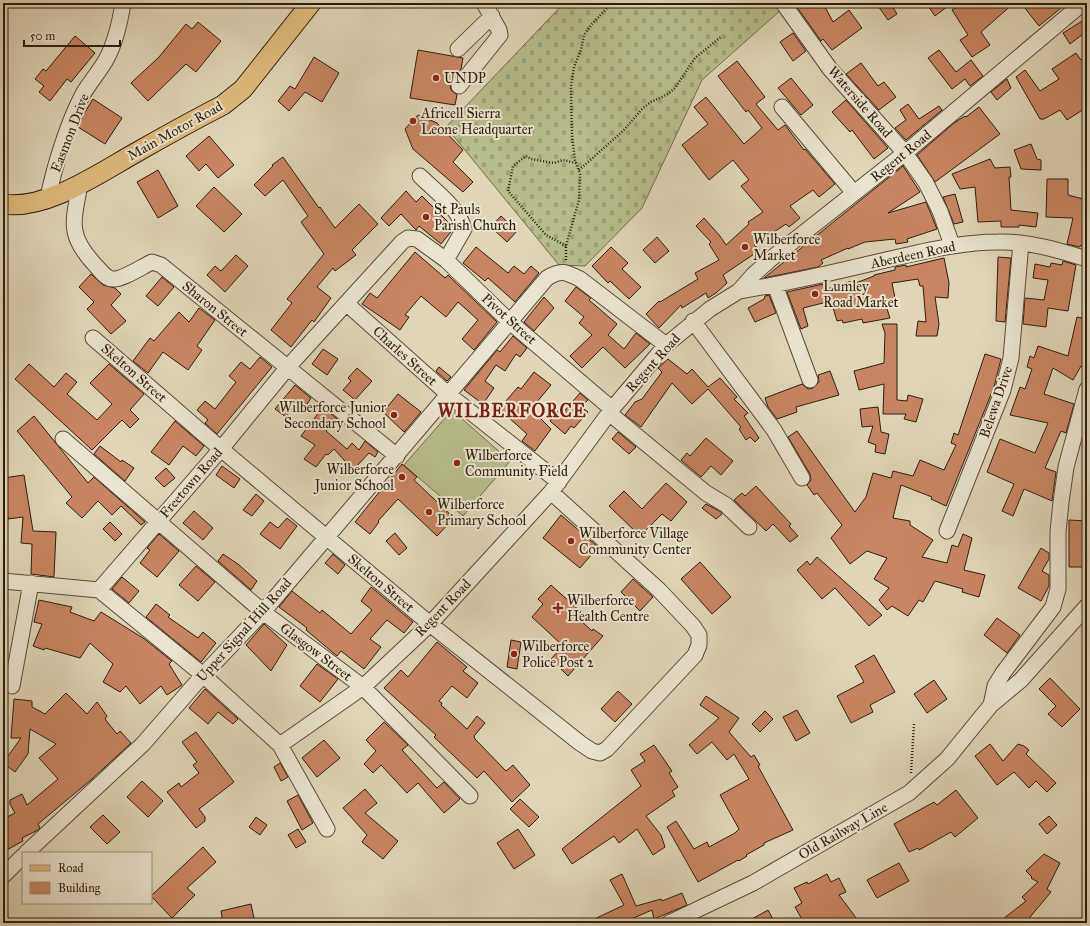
<svg xmlns="http://www.w3.org/2000/svg" width="1090" height="926" viewBox="0 0 1090 926" font-family="'IM FELL Great Primer',serif">
  <style>
    .grass { fill: #b7bd8b; stroke: #726c4c }
    .cemetery { fill: url(#cemetery-stones); stroke: #726c4c }
    .building { fill: #c98563; stroke: #2e1c0d }
    .lines { fill: none; stroke-linecap: round; stroke-linejoin: round }
    .minor-casing { stroke: #5a4a38; stroke-width: 17 }
    .major-casing { stroke: #2e1c0d; stroke-width: 21 }
    .path { stroke: #2e1c0d; stroke-width: 2.5; stroke-dasharray: 1 2; stroke-linecap: butt }
    .minor { stroke: #ebe4d0; stroke-width: 15 }
    .major { stroke: #e0bb7c; stroke-width: 19 }
    .poi-dot { fill: #8f2418; stroke: #ebe4d0; stroke-width: 1.5 }
    .labels { text-anchor: middle; dominant-baseline: central; stroke-width: 4; stroke-linejoin: round; paint-order: stroke }
    .poi-label { font-size: 14px; fill: #2e1c0d; stroke: #ebe4d0; text-anchor: start }
    .street-label { font-size: 14px; fill: #2e1c0d; stroke: #ebe4d0 }
    .district-label { font-size: 18px; font-weight: bold; letter-spacing: 1px; fill: #7a1f14; stroke: #ebe4d0 }
  </style>
  <defs>
    <pattern id="cemetery-stones" width="16" height="16" patternUnits="userSpaceOnUse"><rect width="16" height="16" fill="#b7bd8b"/><path d="M2 7V4a2 2 0 0 1 4 0v3zM10 15v-3a2 2 0 0 1 4 0v3z" fill="#9ea277"/></pattern>
  </defs>
  <rect width="100%" height="100%" fill="#e0d6b7"/>
  <filter id="stains"><feTurbulence type="fractalNoise" baseFrequency=".005" numOctaves="4"/><feColorMatrix values="0 0 0 0 .2 0 0 0 0 .09 0 0 0 0 .02 0 0 0 .5 -.17"/></filter>
  <radialGradient id="worn" r=".72"><stop offset=".6" stop-color="#630" stop-opacity="0"/><stop offset="1" stop-color="#630" stop-opacity=".3"/></radialGradient>
  <path class="grass" d="M452,410L510,461L463,516L404,465Z"/>
  <path class="cemetery" d="M564,3H777L782,9L702,80L642,208L585,266L559,265L446,127Z"/>
  <path class="building" d="M794,3H823L833,22L849,10L862,28L832,50L823,39L821,41Z
    M876,3H890L897,14L888,20Z
    M926,3H952L935,16Z
    M963,3H1014L981,32L990,45L972,57L960,40L968,35L952,10Z
    M1021,3H1067L1039,26Z
    M1087,18V31L1070,44L1063,33Z
    M198,22L221,41L196,72L186,64L148,101L131,83L159,57L186,24L192,29Z
    M793,33L806,51L793,61L780,42Z
    M75,36L95,53L71,82L67,79L50,101L39,92L44,86L35,79L43,69L46,71Z
    M418,50L463,58L461,69L450,85L451,90L457,95L455,105L410,98Z
    M939,50L956,72L971,60L983,76L970,86L965,79L952,89L928,58Z
    M1076,53L1081,60L1087,56V107L1067,120L1060,110L1044,119H1040L1016,77L1025,70L1040,91L1059,79L1052,69Z
    M314,57L339,73L322,102L305,92L289,111L278,101L290,86L295,89Z
    M737,61L765,97L756,104L778,130L785,125L804,150L805,149L835,184L819,197L813,190L790,206L800,218L789,227L786,224L754,245L760,250L723,275L727,283L716,293L708,298L706,293L682,308L681,305L659,328L646,314L659,301L660,302L698,279L695,273L719,260L709,244L711,242L696,226L704,218L720,236L726,245L749,224L748,222L763,212L741,186L749,180L733,160L709,180L682,145L708,124L694,107L706,97L744,144L762,128L748,110L746,112L718,76Z
    M861,63L878,86L884,82L896,97L879,110L846,74Z
    M791,78L813,105L801,115L778,88Z
    M1007,79L1011,88L997,100L991,92Z
    M93,99L122,118L105,144L78,127L83,115Z
    M846,100L888,148L874,159L852,130L850,132L832,112Z
    M908,104L919,119L939,106L942,110L906,140L895,128L906,120L900,110Z
    M979,107L1000,134L935,182L917,155L954,123L965,116L966,117Z
    M418,115L437,123L463,150L453,162L473,182L463,192L413,149L405,129Z
    M209,136L234,165L218,178L206,164L199,171L186,156Z
    M1031,144L1037,159L1041,160V170L1021,169L1014,150Z
    M283,157L319,208L320,207L335,228L359,204L378,224L352,250L356,255L335,271L333,268L317,287L331,298L314,322L312,320L291,347L271,330L292,303L287,299L324,254L301,222L308,216L283,180L265,196L254,185L273,166L272,165Z
    M990,159L995,168L1010,167L1011,177H1009L1011,210L1038,213L1036,227L1019,225V227H1001V221L978,222L975,187L960,189L952,174Z
    M903,166L920,192L888,213L926,202L937,229L907,239L908,242L896,244L895,239L865,242L848,249V248L821,260L823,263L818,267L764,278Z
    M158,170L178,206L158,218L137,182Z
    M1047,179H1068V195L1087,200V247L1081,245L1080,247L1067,244L1073,218L1046,217Z
    M214,187L242,214L224,232L196,206Z
    M406,191L416,202L422,196L454,228L441,244L419,226L416,230L401,214L389,226L381,218Z
    M955,194L963,222L954,224L943,197Z
    M501,216L517,231L507,242L491,227Z
    M657,237L669,251L655,263L643,250Z
    M476,247L508,273L514,266L524,274L531,266L539,273L515,302L488,278L485,281L463,263Z
    M611,247L628,263L622,269L641,287L629,299L610,281L608,283L592,266Z
    M415,252L445,278L448,275L453,280L497,322L474,350L462,339L478,320L458,302L446,317L421,296L405,315L409,317L400,330L362,304L370,293L377,298Z
    M236,255L248,266L225,292L207,275L215,266L221,271Z
    M998,257L1011,258L1005,322L996,321Z
    M944,258L949,283L948,298L935,297L939,324L937,336H916L918,321L926,322L923,286H920L918,279L892,283L896,303L886,306L890,318L863,323L862,319L843,323L842,320L837,321L831,301L803,308L808,326L801,329L787,292L823,284L824,290L852,281L853,284L874,276V275L895,270V267L906,265V267Z
    M1063,261L1076,265L1068,311L1048,308L1046,327L1023,324L1025,298L1044,300L1048,280L1033,278L1035,264L1050,267L1051,263L1062,265Z
    M91,274L103,285L115,288L121,294L111,305L126,321L111,334L87,309L94,302L79,287Z
    M162,277L174,287L158,306L146,296Z
    M576,287L591,298L589,300L617,324L608,335L624,349L636,333L650,344L625,368L603,347L582,368L570,356L592,335L579,323L584,317L565,301Z
    M769,295L776,313L755,322L748,308L764,299L765,296Z
    M544,297L554,308L534,331L524,322Z
    M199,308L215,320L197,346L202,350L188,370L163,352L148,373L133,361L150,338L154,341L179,312L189,322Z
    M1077,317L1087,319L1085,367L1081,366L1073,380L1053,368L1044,394L1074,404L1066,433L1061,431L1045,468L1056,472L1052,501L1024,489L1013,516L1002,511L1014,484L987,472L1000,439L1035,453L1048,423L1010,415L1020,387L1025,389L1032,369L1027,367L1030,356L1034,358L1038,346L1068,356Z
    M882,324H897V400L907,401L908,395L923,399L916,422L904,419L906,414H883L884,384L859,390L854,371L884,363L885,333Z
    M513,336L527,348L520,357L516,354L505,371L496,365L485,381L494,388L483,404L464,390L497,350L500,352Z
    M323,349L338,359L327,375L312,364Z
    M985,354L1001,359L994,387L946,506L931,499L932,497L901,485L893,518L910,521V525L933,540L922,557L947,563L952,545L958,547L963,534L972,538L964,570L985,575L979,597L962,592L963,589L935,581L923,602L919,600L908,616L892,606L887,610L879,600L889,588L874,579L887,558L867,551L850,564L831,538L842,525L817,493L814,495L807,485L811,480L810,474L788,437L797,431L855,512L866,497L873,473L891,478L893,471L913,476L920,460L944,470L956,445L951,443L954,433L958,435Z
    M260,357L272,367L217,434L205,423L208,420L197,410L205,401L215,409L236,382L229,376L241,362L250,369Z
    M668,359L687,374L692,369L708,387L720,378L737,397L734,399L748,413L744,416L759,438L755,442L750,437L746,440L739,429L741,427L708,389L692,404L672,383L641,427L625,415L635,402L642,399L662,372L658,368Z
    M29,364L54,387L66,373L77,382L67,394L97,420L112,404L90,383L109,364L144,394L130,410L139,419L130,428L122,420L92,450L15,379Z
    M439,367L451,377L447,381L436,371Z
    M357,368L372,381L355,400L343,390L351,381L348,378Z
    M830,371L839,395L796,407L797,412L777,419L768,407L765,398L802,384L808,389L813,388L819,382L818,375Z
    M534,372L551,385L531,409L551,429L535,451L522,441L527,434L499,409L518,387L521,389Z
    M295,385L311,398L304,409L296,403L286,417L275,409Z
    M580,393L588,400L581,407L588,412L574,428L571,426L565,434L550,421L557,411L561,415Z
    M398,394L421,412L404,432L383,412Z
    M323,407L337,419L326,431L347,449L352,443L359,450L365,441L378,452L375,457L369,453L353,470L334,449L328,455L326,454L316,467L304,459L315,445L301,436Z
    M878,407L881,432L889,434L885,454L875,452L876,445L868,442L873,426L862,427L860,409Z
    M34,416L88,483L94,477L145,522L141,525L121,506L112,515L98,501L82,518L66,503L72,497L17,431Z
    M175,421L204,446L196,456L183,446L169,465L151,452Z
    M618,432L636,447L629,454L612,439Z
    M706,438L733,461L721,475L711,466L701,477L681,460L687,453L690,456Z
    M100,446L121,462L122,460L134,468L125,481L94,454Z
    M402,464L417,477L414,480L454,518L437,536L398,499L378,521L379,522L370,534L355,522Z
    M222,466L240,479L234,488L216,475Z
    M166,468L175,478L164,487L155,478Z
    M24,475L33,531L56,532L54,577L31,574L32,544L21,543L23,517L8,519L3,478Z
    M666,483L687,502L671,521L662,514L640,536L609,506L624,491L642,509Z
    M756,486L791,524L789,526L798,536L790,542L773,524L766,531L734,500L742,493L745,496Z
    M256,494L264,501L252,516L243,510Z
    M706,504L721,512L722,514L716,519L702,508Z
    M194,511L213,528L203,540L183,523Z
    M561,515L598,547L580,568L543,538Z
    M287,518L297,526L280,549L260,534L270,522L278,528Z
    M1069,520L1087,521V567H1069Z
    M110,522L122,534L115,541L103,529Z
    M395,533L407,548L399,555L386,541Z
    M159,534L179,551L157,577L140,563L150,550L147,548Z
    M1041,548L1049,553V559L1042,571L1049,575V586L1041,601L1018,588Z
    M223,554L238,564L257,581L251,590L218,561Z
    M333,554L345,565L338,574L325,563Z
    M817,557L873,607L882,615L869,626L835,588L822,599L797,570L807,561L810,565Z
    M700,562L731,597L712,614L681,579Z
    M196,566L215,582L198,601L179,585Z
    M122,577L139,591L129,603L112,589Z
    M633,579L653,597L640,611L621,592Z
    M551,585L581,612L577,617L592,631L593,629L603,636L568,676L551,659L563,646L532,617L543,604L538,599Z
    M371,587L413,622L404,633L387,620L370,639L381,647L364,669L341,651L337,656L306,630L307,628L279,607L292,591L320,613L322,610L351,634L372,610L361,601Z
    M39,600L72,607L70,612L94,621L101,612L143,638L172,661L169,664L182,685L167,695L161,686L140,704L126,686L120,692L103,682L113,664L90,643L80,658L45,648L44,650L33,646L42,624L34,622Z
    M156,604L170,615L168,617L198,638L203,632L216,643L201,662L146,617Z
    M997,618L1020,635L1007,653L984,635Z
    M264,624L287,645L271,671L246,645Z
    M511,640L521,642L517,669L507,667Z
    M437,642L467,667L463,671L478,683L467,698L452,686L439,701L442,703L441,705L467,729L477,716L485,723L474,736L475,739L506,771L513,765L530,785L512,802L484,771L477,778L434,737L436,735L384,688L401,670L408,677Z
    M874,655L895,692L870,705L873,712L851,723L837,696L864,682L855,666Z
    M317,664L338,679L320,702L300,686Z
    M1050,678L1080,709L1062,727L1048,714L1056,706L1039,689Z
    M934,680L947,699L927,713L914,694Z
    M205,689L238,719L233,724L218,712L208,724L189,708Z
    M618,691L632,704L615,722L601,709Z
    M66,693L87,714L97,702L107,716L105,719L117,734L120,731L131,743L92,779L38,824L40,828L38,830L22,838L23,841L3,852V819L15,813L10,804V800L22,794L27,805L58,779L39,758L56,744L30,729L28,754L15,772L3,763L21,738H11L14,699L32,701V707L45,714Z
    M706,696L739,718L729,732L751,757L754,755L760,765L758,766L793,830L764,843V845L746,855L747,856L739,861L738,860L698,882L667,827L676,821L694,849L707,842L709,847L735,833L739,829L720,795L749,779L734,754L727,760L712,742L697,754L689,745L719,718L700,705Z
    M797,710L810,733L796,741L783,717Z
    M765,711L773,719L760,732L752,724Z
    M384,722L408,745L402,750L437,788L444,782L460,799L444,813L418,783L407,793L381,765L373,773L364,764L376,751L366,740Z
    M196,732L234,782L199,809L205,817V821L196,828L167,792L179,783L181,787L199,773L193,765L197,762L182,742Z
    M324,740L340,758L317,777L302,758Z
    M990,744L1003,761L1018,744L1024,746L1029,750L1026,754L1056,783L1047,792L1036,781L1029,788L1014,772L997,785L975,756Z
    M654,745L672,771L669,773L678,787L672,791L675,796L646,816L661,835L665,847L653,855L637,829L619,843L614,836L572,864L562,849L641,786L631,770L645,761L640,754Z
    M280,763L288,777L281,781L274,767Z
    M142,781L163,801L148,817L127,797Z
    M365,789L377,803L365,813L398,841L383,859L362,842L367,835L343,808Z
    M956,790L978,818L955,837L951,832L919,850L918,848L909,852L894,824L934,802L937,805Z
    M298,795L313,823L302,830L287,801Z
    M520,799L539,817L529,827L510,809Z
    M103,815L120,832L107,844L90,827Z
    M1049,816L1057,825L1047,834L1039,824Z
    M256,817L267,825L260,835L249,827Z
    M298,829L306,842L296,848L288,835Z
    M518,829L535,855L514,869L497,843Z
    M203,847L216,862L187,888L195,895L172,918L151,896Z
    M1044,854L1060,863L1047,889L1051,892L1025,923H998L1026,901L1022,897L1038,882L1031,878L1032,877L1026,871Z
    M899,863L909,881L877,898L867,880Z
    M622,874L636,906L661,899L662,901L682,893L687,905L654,919L652,910L622,923H586L624,905L610,880Z
    M827,874L831,882L839,878L846,892L839,895L860,923H822L819,919L813,923H804L795,907L802,903L794,888L807,882L808,884Z
    M251,904L255,923H223L221,911Z
    M768,910L775,923H745Z"/>
  <g class="lines">
    <defs>
      <path id="minor" d="M783,3L830,69L905,153L926,183L940,211L952,245
        M458,49L492,16
        M459,86L500,35L499,30L484,3
        M782,107L854,193
        M420,176C436,192 458,207 464,229L446,260
        M80,184C73,223 67,235 96,266C101,271 106,279 113,279C122,280 143,266 152,262L161,265L397,456
        M48,198C54,167 68,122 83,94C90,82 100,71 107,58C116,41 120,22 123,3
        M775,285L810,380
        M739,291C790,283 840,271 890,259C926,251 961,242 998,242C1028,241 1058,250 1087,259
        M347,304L449,395L559,482
        M693,321L774,430L802,478
        M93,338L221,449L430,624L580,743L592,751L600,753L607,749L695,655L699,645V635L693,626L659,590L551,492
        M609,413L706,493L726,505L749,527
        M63,439L263,612L363,687L470,796
        M947,531L1003,390L1011,358L1021,243
        M3,581L99,590L221,449L288,367L402,242L408,238L417,239L446,260L510,322L612,409
        M99,590L203,675L280,745L327,829
        M12,686L31,583
        M991,705L995,686L1003,673L1053,607L1058,589V532L1061,502L1066,467L1087,389
        M280,745L363,687L430,624L551,492L612,409L666,345L710,309L739,291L753,275L772,258L905,153L1083,3
        M26,853L143,744L203,675L263,612L547,278C561,269 566,272 580,279L666,345
        M3,876L23,856
        M669,923L753,883L909,793L947,759L991,705L1021,680L1087,606"/>
      <path id="major" d="M3,204C46,211 101,172 137,152C165,136 194,120 223,105L243,89L311,3"/>
    </defs>
    <use href="#minor" class="minor-casing"/>
    <use href="#major" class="major-casing"/>
    <path class="path" d="M579,170L623,131L643,108L651,102L668,94L675,88L695,58L722,36
      M566,246L546,235L508,191L513,166L526,156L531,159L554,163L563,160L576,163
      M566,260V246L579,200L580,174L575,160L572,136L571,87L574,67L581,50L584,35L592,24L608,7L620,3
      M911,773L914,724"/>
    <use href="#minor" class="minor"/>
    <use href="#major" class="major"/>
  </g>
  <g class="poi-dot">
    <circle cx="436" cy="78" r="4"/>
    <circle cx="413" cy="121" r="4"/>
    <circle cx="426" cy="217" r="4"/>
    <circle cx="745" cy="247" r="4"/>
    <circle cx="815" cy="294" r="4"/>
    <circle cx="394" cy="415" r="4"/>
    <circle cx="457" cy="463" r="4"/>
    <circle cx="402" cy="477" r="4"/>
    <circle cx="429" cy="512" r="4"/>
    <circle cx="571" cy="541" r="4"/>
    <path d="M556 602h4v4h4v4h-4v4h-4v-4h-4v-4h4z"/>
    <circle cx="514" cy="654" r="4"/>
  </g>
  <g class="labels">
    <g class="poi-label">
      <text x="444" y="78">UNDP</text>
      <text x="421" y="113">Africell Sierra<tspan x="421" dy="16">Leone Headquarter</tspan></text>
      <text x="434" y="209">St Pauls<tspan x="434" dy="16">Parish Church</tspan></text>
      <text x="753" y="239">Wilberforce<tspan x="753" dy="16">Market</tspan></text>
      <text x="823" y="286">Lumley<tspan x="823" dy="16">Road Market</tspan></text>
      <text x="386" y="407" text-anchor="end">Wilberforce Junior<tspan x="386" dy="16">Secondary School</tspan></text>
      <text x="465" y="455">Wilberforce<tspan x="465" dy="16">Community Field</tspan></text>
      <text x="394" y="469" text-anchor="end">Wilberforce<tspan x="394" dy="16">Junior School</tspan></text>
      <text x="437" y="504">Wilberforce<tspan x="437" dy="16">Primary School</tspan></text>
      <text x="579" y="533">Wilberforce Village<tspan x="579" dy="16">Community Center</tspan></text>
      <text x="567" y="600">Wilberforce<tspan x="567" dy="16">Health Centre</tspan></text>
      <text x="522" y="646">Wilberforce<tspan x="522" dy="16">Police Post 2</tspan></text>
    </g>
    <g class="street-label">
      <text transform="translate(860 102) rotate(49)">Waterside Road</text>
      <text transform="translate(175 131) rotate(-29)">Main Motor Road</text>
      <text transform="translate(70 133) rotate(-69)">Easmon Drive</text>
      <text transform="translate(901 156) rotate(-39)">Regent Road</text>
      <text transform="translate(913 255) rotate(-12)">Aberdeen Road</text>
      <text transform="translate(215 309) rotate(39)">Sharon Street</text>
      <text transform="translate(509 319) rotate(42)">Pivot Street</text>
      <text transform="translate(405 356) rotate(42)">Charles Street</text>
      <text transform="translate(653 363) rotate(-48)">Regent Road</text>
      <text transform="translate(134 373) rotate(41)">Skelton Street</text>
      <text transform="translate(996 402) rotate(-71)">Belewa Drive</text>
      <text transform="translate(191 483) rotate(-49)">Freetown Road</text>
      <text transform="translate(381 583) rotate(40)">Skelton Street</text>
      <text transform="translate(443 608) rotate(-46)">Regent Road</text>
      <text transform="translate(244 630) rotate(-48)">Upper Signal Hill Road</text>
      <text transform="translate(316 652) rotate(37)">Glasgow Street</text>
      <text transform="translate(843 831) rotate(-30)">Old Railway Line</text>
    </g>
    <g class="district-label">
      <text x="512" y="411">WILBERFORCE</text>
    </g>
  </g>
  <rect width="1090" height="926" fill="none" stroke="#e0d6b7" stroke-width="16"/>
  <rect x="4" y="4" width="1082" height="918" fill="none" stroke="#2e1c0d" stroke-width="2"/>
  <rect x="8" y="8" width="1074" height="910" fill="none" stroke="#2e1c0d"/>
  <rect x="22" y="852" width="130" height="52" fill="#ebe4d0" stroke="#9f9482"/>
  <rect x="30" y="865" width="20" height="6" fill="#e0bb7c" stroke="#9f9482"/>
  <text x="58" y="872" font-size="12" fill="#2e1c0d">Road</text>
  <rect x="30" y="882" width="20" height="12" fill="#c98563" stroke="#9f9482"/>
  <text x="58" y="892" font-size="12" fill="#2e1c0d">Building</text>
  <path d="M24 40v6h96v-6" fill="none" stroke="#2e1c0d" stroke-width="2"/>
  <text x="30" y="40" font-size="12" fill="#2e1c0d" stroke="#ebe4d0" stroke-width="3" paint-order="stroke">50 m</text>
  <rect width="100%" height="100%" filter="url(#stains)"/>
  <rect width="100%" height="100%" fill="url(#worn)"/>
</svg>
